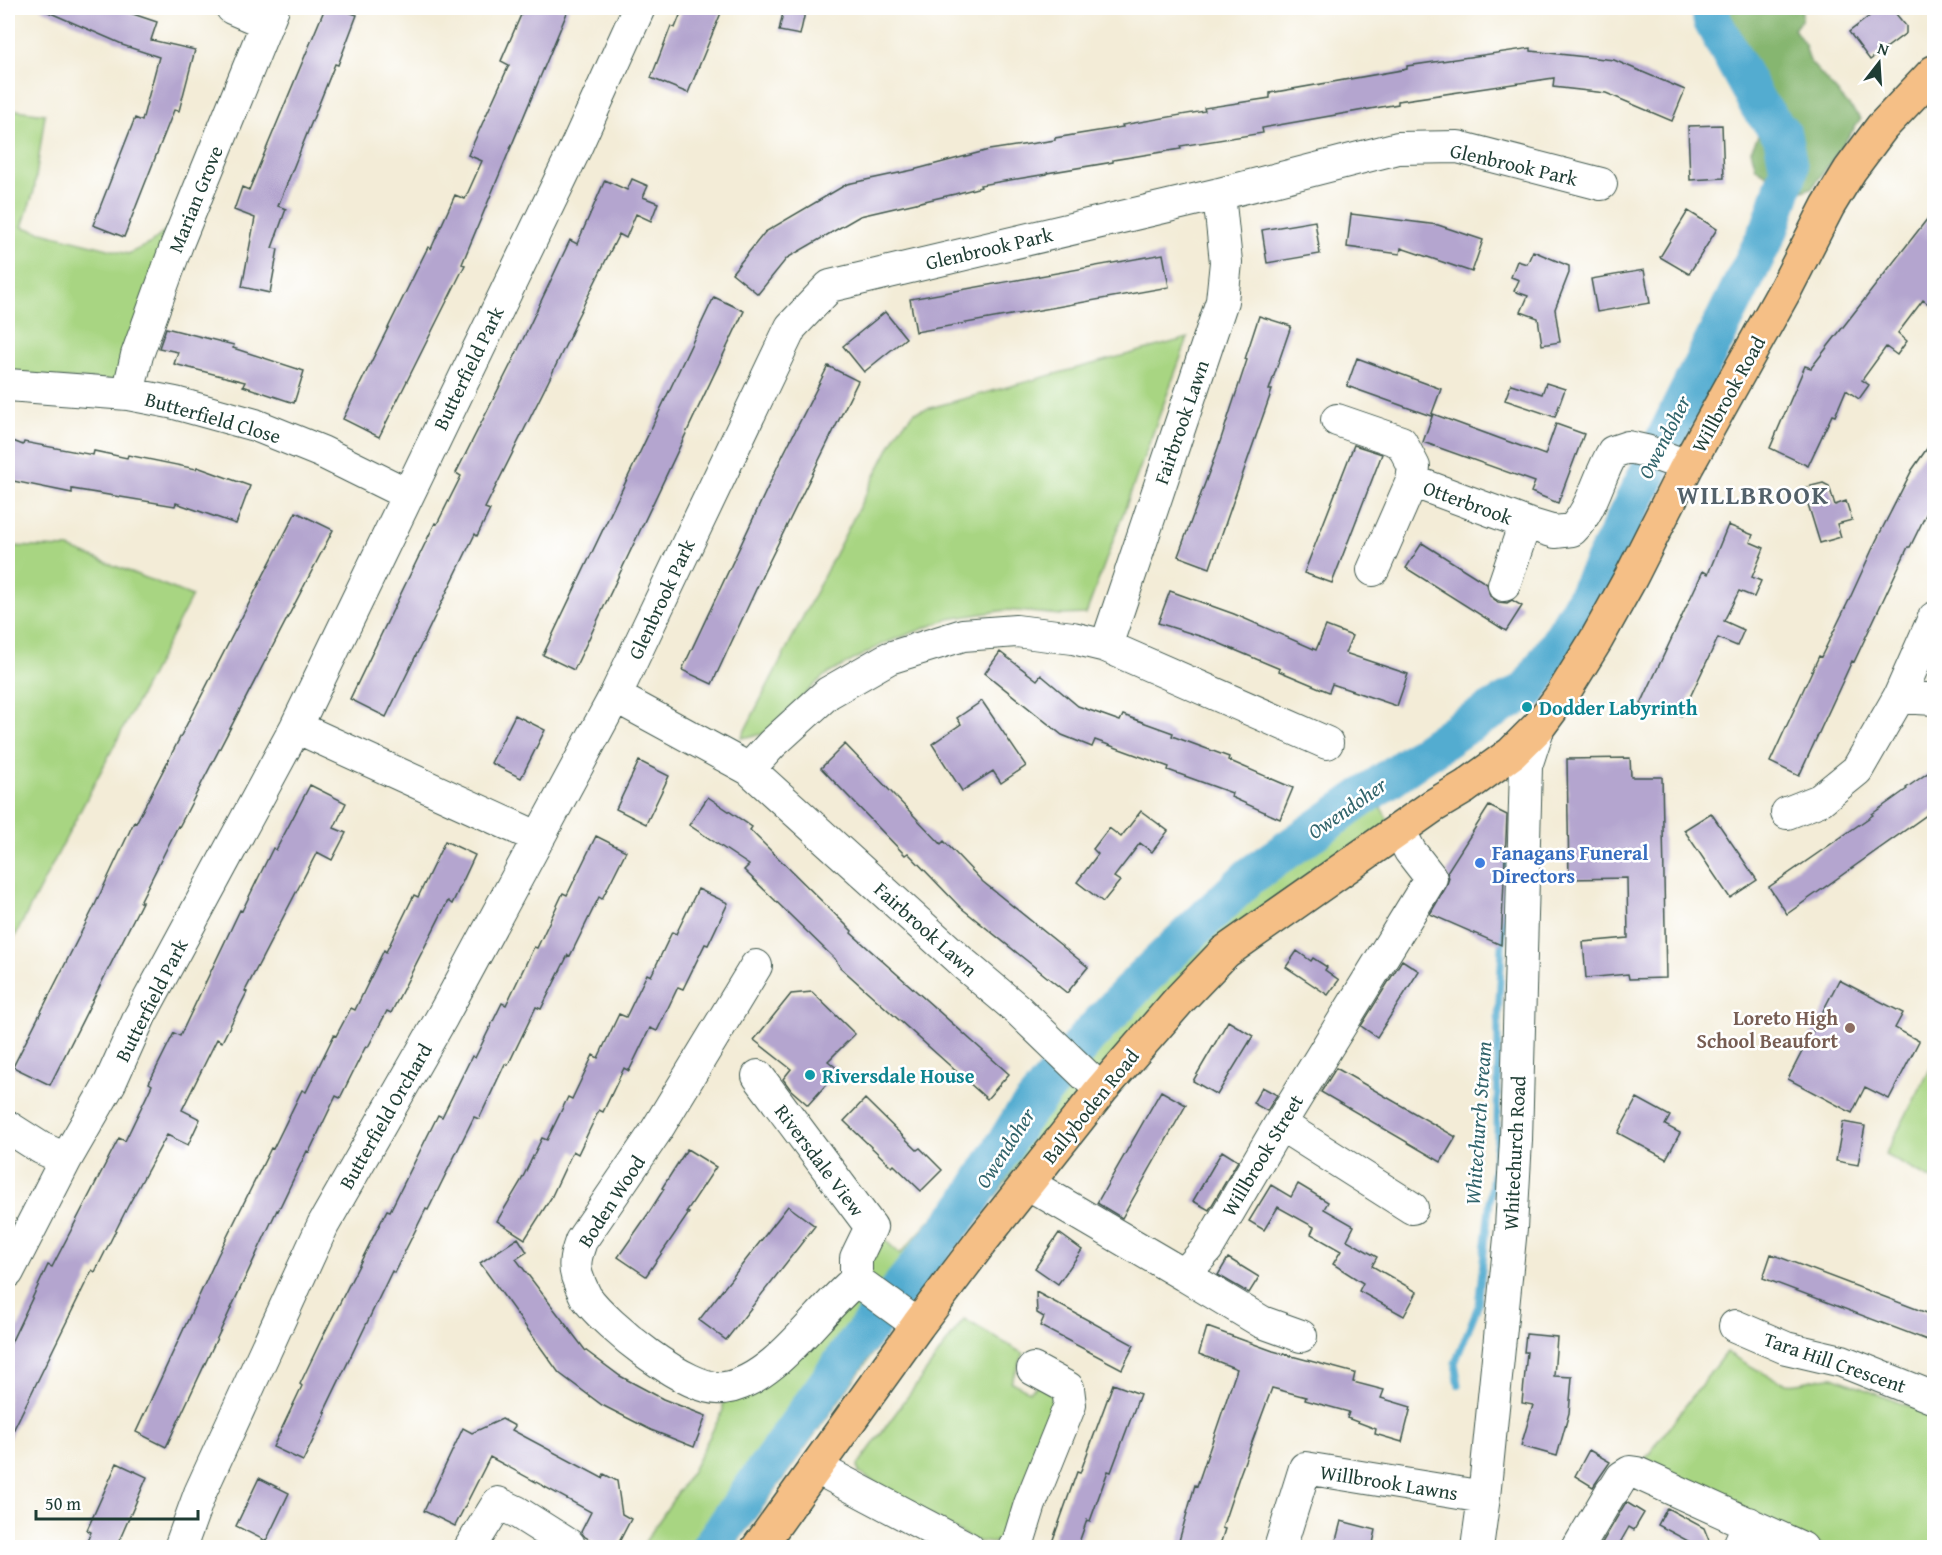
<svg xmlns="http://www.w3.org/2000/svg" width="1942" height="1555" viewBox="0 0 1942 1555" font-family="'Gentium Book Plus',serif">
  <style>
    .green { fill: #a8d582; stroke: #64895b; stroke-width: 1.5 }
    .forest { fill: #86b670; stroke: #527a52; stroke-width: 1.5 }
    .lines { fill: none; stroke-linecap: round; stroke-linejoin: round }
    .stream { stroke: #52acd0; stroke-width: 7 }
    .river { stroke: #52acd0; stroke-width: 39 }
    .building { fill: #b4a5cf }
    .minor-casing { stroke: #3f574c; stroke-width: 34 }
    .major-casing { stroke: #3f574c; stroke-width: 36 }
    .minor { stroke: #fff; stroke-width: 32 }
    .major { stroke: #f5bf86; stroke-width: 33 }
    .culture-dot { fill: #0f9aa8; stroke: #fff; stroke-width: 2 }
    .shop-dot { fill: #3f7fe0; stroke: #fff; stroke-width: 2 }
    .education-dot { fill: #8d6e63; stroke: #fff; stroke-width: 2 }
    .labels { text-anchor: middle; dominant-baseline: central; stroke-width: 5; stroke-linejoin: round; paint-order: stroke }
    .street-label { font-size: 20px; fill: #1f3d34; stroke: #fff }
    .culture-label { font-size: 20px; font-weight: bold; fill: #0d838f; stroke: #fff; text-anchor: start }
    .shop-label { font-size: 20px; font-weight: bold; fill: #366cbe; stroke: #fff; text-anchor: start }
    .education-label { font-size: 20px; font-weight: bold; fill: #785e54; stroke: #fff; text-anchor: end }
    .water-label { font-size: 21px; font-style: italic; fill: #31646b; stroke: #fff }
    .district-label { font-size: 26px; font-weight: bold; letter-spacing: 1.5px; fill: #53616a; stroke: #fff }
  </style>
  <rect width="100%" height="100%" fill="#fff"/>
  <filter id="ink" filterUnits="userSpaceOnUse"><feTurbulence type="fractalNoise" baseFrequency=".0167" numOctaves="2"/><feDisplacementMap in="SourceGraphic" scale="12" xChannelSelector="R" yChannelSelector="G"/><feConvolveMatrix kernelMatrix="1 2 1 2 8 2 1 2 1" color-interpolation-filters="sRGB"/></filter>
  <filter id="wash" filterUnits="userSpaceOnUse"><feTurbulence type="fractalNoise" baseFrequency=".008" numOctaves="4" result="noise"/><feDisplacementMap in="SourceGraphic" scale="24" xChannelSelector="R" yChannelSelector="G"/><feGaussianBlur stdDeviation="1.35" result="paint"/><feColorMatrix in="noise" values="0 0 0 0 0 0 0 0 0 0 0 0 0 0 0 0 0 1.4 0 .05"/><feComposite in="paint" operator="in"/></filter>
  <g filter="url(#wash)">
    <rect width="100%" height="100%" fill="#f3ecd7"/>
    <path class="green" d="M8,109L45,114L34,191L22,227L128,254L151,243L172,225L123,381L8,376Z
      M1188,338L1086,614L1061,615L1006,610L949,619L883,644L824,676L763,734L741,738L899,429L915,412Z
      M8,546L69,548L192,596L12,942L8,940Z
      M1371,790L1395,832L1086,1084L1063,1117L1025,1156L979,1219L896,1321L734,1547L641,1548L692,1471L723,1410L722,1394L811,1327L871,1227L900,1254L1020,1120L1085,1040L1143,978L1250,876Z
      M1934,1062V1181L1885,1155Z
      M964,1319L1024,1354L1011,1382L1029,1391L1040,1384L1059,1401L1007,1535L993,1543L974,1541L859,1473L858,1465Z
      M1726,1352C1738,1358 1774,1381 1786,1383C1801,1386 1817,1376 1833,1377L1934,1416V1538L1932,1547H1826L1636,1471Z"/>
    <path class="forest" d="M1694,8H1802V19L1794,29L1805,45L1810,62L1861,119L1813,187L1803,191H1793L1801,171L1788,152L1778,173L1779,190L1767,175L1756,168L1751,150L1759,134V111L1707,44Z"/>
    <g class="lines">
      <path class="stream" d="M1459,1385L1455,1363L1478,1306L1497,1137L1498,1019L1507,858"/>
      <path class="river" d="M710,1548L853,1347L968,1204L1020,1120L1085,1040L1143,978L1250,876L1461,728L1528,690L1564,635L1588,594L1770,228L1789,170L1782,134L1759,106L1712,20L1711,8"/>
    </g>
    <g id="blocks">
      <path class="building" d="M39,8H125L124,11L157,22L151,40L195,50L179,111L174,110L124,237L93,225L135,118L142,121L159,57L122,45V44Z
        M325,8H337L357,15L338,65L335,64L278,206L286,209L272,248L278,249L270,293L242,287L255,218L234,210L242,187L249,190Z
        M524,8H569L462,264L465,265L379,437L343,419L428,247L431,249L455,195L465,199L482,161L468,155L509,65L501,61Z
        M683,8H723L688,93L651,78L671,26L675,28Z
        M784,8H806L800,35L779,31Z
        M1880,8H1891L1906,26V33L1870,60L1849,32Z
        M1531,48V51L1614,60L1685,90L1672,121L1606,93L1553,87L1554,78L1398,101V104L1262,128L1263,133L1180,146L1181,149L1113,160V162L1047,173V174L980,185L981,187L955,194L860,216L787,258L758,294L732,273L765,232L847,184L913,170L989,150L1055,140V138L1123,127L1122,125L1205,111L1204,108L1270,98V93L1407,69V66Z
        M1722,125L1724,178L1690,180L1688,126Z
        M632,179L648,186L643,197L658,203L651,221L636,214L626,238L619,234L575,322L576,323L548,382L485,508L490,510L477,536L475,534L386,717L350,699L435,523L437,524L461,476L456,473L515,356L570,240L577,244L605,180L627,190Z
        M1935,209V309L1923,300L1898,333L1907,341L1897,355L1886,347L1862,380L1869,385L1859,399L1846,390L1835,416L1832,415L1808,466L1770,448L1805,366L1811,368Z
        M1688,211L1717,229L1689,274L1660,257Z
        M1351,214L1438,225L1483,240L1472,272L1401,248L1400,254L1347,247Z
        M1315,221L1320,254L1267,263L1262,230Z
        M1533,251L1569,266V273L1555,309L1560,342L1542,345L1538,318L1521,312L1528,296L1514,291L1519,280L1511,277L1517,261L1527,264Z
        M1163,254L1169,287L916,332L910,299Z
        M1644,270L1650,303L1597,312L1591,279Z
        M714,297L744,311L574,670L543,655Z
        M885,312L906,338L864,372L843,346Z
        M1259,316L1291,326L1269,390H1272L1210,568L1178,556L1218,448L1247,360L1245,359Z
        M166,328L234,345L233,348L304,371L294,403L243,386L245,382L174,364L178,352L159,348Z
        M1357,358L1441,389L1431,416L1347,386Z
        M828,366L858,381L764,572L712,684L682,670L783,455Z
        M1546,383L1565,389L1555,417L1505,400L1511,384L1542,394Z
        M1433,414L1545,455L1556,424L1584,434L1558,503L1531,492L1535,482L1423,442Z
        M1935,437V496L1910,547H1908L1854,662L1852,661L1841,685L1799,776L1770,762L1812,671L1819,656L1821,657L1850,598L1876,541L1912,470Z
        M8,439L23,445L24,442L93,455L94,451L127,458L128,455L196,469L197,467L250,486L236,524L176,503L175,506L72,489V493L8,480Z
        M1354,445L1382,454L1332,583L1304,573Z
        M1823,483L1829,486L1835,505L1846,501L1852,520L1837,524L1841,537L1820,543L1803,488Z
        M296,512L333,530L179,827L178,826L140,902H142L50,1085L13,1067L93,909L134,822L136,823Z
        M1728,525L1753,535L1750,542L1764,548L1752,577L1761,581L1754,597L1739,591L1724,621L1744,630L1737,646L1718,638L1681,716L1668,709L1665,716L1641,704L1703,571L1708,574Z
        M1422,543L1487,584L1490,596L1498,602L1507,603L1512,600L1522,606L1506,631L1406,568Z
        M1170,591L1234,614L1316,650L1326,626L1352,636L1345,653L1408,674L1397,706L1332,684L1329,692L1279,671L1280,669L1209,639L1158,623Z
        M1000,652L1037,680L1041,675L1078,706L1120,721L1123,715L1173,733L1172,736L1229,757L1228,760L1293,788L1280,819L1231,797L1232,793L1168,770L1169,767L1095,740L1092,747L1062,735L985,673Z
        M982,701L1026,766L1001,783L993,771L962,791L932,744L961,724L957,718Z
        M515,715L545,730L521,778L491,763Z
        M845,744L941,844L944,841L983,882L1088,967L1067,993L960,907L908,853L905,855L821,768Z
        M1630,758L1631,777H1662L1666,978L1629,979L1628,974L1586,978L1583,942L1628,938L1627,878L1569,879L1567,759Z
        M639,761L669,776L646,824L616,809Z
        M1935,768V809L1787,914L1769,887L1873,815L1872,814L1907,789L1906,788Z
        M310,785L346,803L334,828L346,833L332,860L317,852L245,991L247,992L222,1042L217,1039L182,1110L200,1119L188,1145L167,1135L128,1206L95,1272L92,1270L8,1441V1349L48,1265L52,1267L119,1138L125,1141L152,1085L149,1083L174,1033L180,1036L240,910L242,911L273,848L276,850Z
        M708,797L752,827L750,830L852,931L851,933L1009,1074L987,1099L840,967L835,959L744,870L749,865L689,825Z
        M1489,806L1507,815L1501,945L1430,914L1446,887L1449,878L1447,872Z
        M1141,811L1168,831L1152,852L1140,843L1114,877L1120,881L1103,902L1077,882L1098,854L1093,849L1109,828L1121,837Z
        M1711,813L1757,880L1730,898L1684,830Z
        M596,836L626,851L602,899L599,897L570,956L568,955L541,1009L536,1007L508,1065L505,1064L479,1119L474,1117L428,1210L426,1209L394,1273L392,1271L324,1412L326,1413L303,1461L273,1447L302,1386L300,1384L323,1336L387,1210L390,1211L438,1115L442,1117L472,1056L475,1058L502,1003L506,1005L534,947L537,948L563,893L567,895Z
        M445,841L475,855L452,904L448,901L391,1013L387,1011L368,1047L366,1046L340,1098L336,1096L309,1152L307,1151L278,1211L277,1210L166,1447L136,1432L218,1255L271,1148L273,1149L302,1090L306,1092L334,1035L336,1036L351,1008L355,1010L384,950L386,952L414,895L418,897Z
        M698,889L728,903L708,945L705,944L683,989L678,987L657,1031L650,1028L629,1071L624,1068L603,1112L599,1110L578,1154L573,1151L551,1198L525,1239L497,1221L521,1181L542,1138L547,1140L568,1097L572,1099L593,1055L598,1058L619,1014L626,1017L647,974L651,976L672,932L676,934Z
        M1297,951L1311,961L1313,958L1327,967L1325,970L1339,980L1328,995L1286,967Z
        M1402,960L1419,971L1377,1037L1361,1026Z
        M1839,980L1903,1013L1895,1028L1919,1041L1889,1099L1865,1087L1852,1113L1788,1079Z
        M812,992L855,1034L828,1061L839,1070L808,1105L791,1090L783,1079L791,1069L754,1040L791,994Z
        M1228,1021L1253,1036L1217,1095L1193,1081Z
        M1336,1068L1456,1137L1441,1162L1321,1092Z
        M1262,1087L1277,1095L1267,1111L1253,1103Z
        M1161,1091L1186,1105L1122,1218L1097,1203Z
        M1637,1098L1670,1116L1665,1125L1680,1133L1666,1159L1618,1133Z
        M865,1099L917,1150L920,1148L942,1170L921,1191L894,1165L892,1167L844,1121Z
        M1843,1122L1865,1126L1858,1165L1836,1161Z
        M687,1149L716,1167L686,1212L689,1213L646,1276L618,1257L648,1214L664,1189L662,1188Z
        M1222,1151L1238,1161L1209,1210L1193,1201Z
        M1298,1184L1328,1202L1324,1209L1354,1226L1347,1240L1377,1257L1372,1266L1417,1292L1404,1316L1359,1291L1363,1283L1333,1264L1341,1251L1311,1234L1314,1227L1278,1207L1264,1230L1249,1221L1271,1185L1291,1197Z
        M788,1206L815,1226L726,1340L699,1320Z
        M1059,1233L1082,1250L1058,1284L1035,1268Z
        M518,1238L527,1252L516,1259L585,1350L620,1376L663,1399L706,1416L694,1447L651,1430L602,1405L559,1373L480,1263Z
        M1771,1254L1935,1316V1343L1763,1278Z
        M1228,1258L1259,1277L1249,1293L1218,1275Z
        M1036,1292L1134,1345L1122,1369L1040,1326L1044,1317L1037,1313Z
        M1207,1327L1273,1351L1355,1373L1353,1382L1384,1390L1381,1398L1411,1407L1402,1442L1375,1434L1376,1429L1347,1418L1349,1412L1305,1400L1306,1397L1272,1388L1239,1477L1222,1528L1225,1529L1219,1548H1177L1195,1485L1197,1486L1237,1369L1199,1354Z
        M1526,1334L1557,1337L1554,1376L1572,1377L1569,1413L1557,1456L1521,1446L1533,1405L1522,1403L1527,1352H1524Z
        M1113,1384L1140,1394L1111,1472L1108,1471L1090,1521L1087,1520L1077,1548H1050L1077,1472L1080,1473Z
        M502,1419L515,1426L512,1430L602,1478L604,1474L617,1481L622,1514L631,1519L616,1548H605L585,1537L581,1532L591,1512L490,1457L455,1526L424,1511L463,1428L472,1433Z
        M1589,1450L1610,1462L1593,1487L1575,1476Z
        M117,1463L147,1477L116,1548H84L91,1532L87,1530Z
        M259,1478L289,1493L266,1541L236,1526Z
        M1626,1502L1644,1513L1634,1530L1629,1527L1617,1548H1599Z
        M1667,1508L1704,1528L1712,1548H1701L1658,1525Z
        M1341,1521L1376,1530L1372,1548H1334Z"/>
    </g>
  </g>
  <g filter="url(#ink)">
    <use href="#blocks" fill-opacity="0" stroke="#3f574c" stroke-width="1.5"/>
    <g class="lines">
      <defs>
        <path id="minor" d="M232,8L267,23
          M8,385L128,394L175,403L255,425L322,452L407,494
          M128,394L137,355L177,244L273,8
          M1337,420L1401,442L1414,467L1412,481L1525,523L1555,532L1572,530C1593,509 1598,477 1613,452L1628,447L1646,451L1687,466
          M1373,570L1412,481
          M1504,585L1525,523
          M1106,646L1222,301L1226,262L1219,194
          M615,696L749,769L965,965L1017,1009L1101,1090
          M1899,697L1934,699
          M296,727L539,838
          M749,769L772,744L828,693L889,658L963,635L1016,631L1073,638L1106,646L1327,743
          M1787,813L1820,800L1857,770L1899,697L1934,618
          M756,966L656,1131L581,1241C577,1253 573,1263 577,1276C579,1282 583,1291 586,1297C606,1325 688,1393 724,1388C775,1381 817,1312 856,1280L918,1325
          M758,1076L871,1227L856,1258V1280
          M1280,1124L1412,1208
          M8,1127L41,1148L66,1159
          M1027,1183L1184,1275L1207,1249L1280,1124L1431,878L1410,851L1399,830
          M8,1272L66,1159L110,1083L140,1016L296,727L576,147L639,8
          M1184,1275L1262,1322L1301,1336
          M1735,1326L1786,1348L1842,1361L1934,1398
          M815,1467L968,1548
          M1614,1490L1622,1477L1630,1472L1637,1473L1802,1548
          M180,1548L200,1493L323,1225L442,1017L615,696L791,327L830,286L1219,194L1398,148L1458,147L1601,184
          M470,1548L498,1503L517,1512L569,1545
          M1014,1548L1017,1546L1030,1504L1070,1405L1068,1388L1033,1369
          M1280,1548L1305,1468L1484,1497
          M1477,1548L1484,1497L1511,1228L1516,1140L1526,766L1539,726
          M1578,1548L1611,1492
          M1738,1548L1749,1523"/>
        <path id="major" d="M758,1548L918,1325L983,1239L1101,1090L1180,999L1225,952L1433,806L1465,787L1512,753L1539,726L1562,695L1596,640L1631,577L1687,466L1786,288L1828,206L1850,170L1882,127L1934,72"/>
      </defs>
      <use href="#minor" class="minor-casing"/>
      <use href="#major" class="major-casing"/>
      <use href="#minor" class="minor"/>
      <use href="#major" class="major"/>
    </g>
  </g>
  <g class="culture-dot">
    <circle cx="1527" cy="707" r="6"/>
    <circle cx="810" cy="1075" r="6"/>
  </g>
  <circle class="shop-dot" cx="1480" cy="863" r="6"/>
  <circle class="education-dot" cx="1850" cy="1028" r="6"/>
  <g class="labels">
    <g class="street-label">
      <text transform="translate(1514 164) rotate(13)">Glenbrook Park</text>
      <text transform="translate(195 199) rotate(-68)">Marian Grove</text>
      <text transform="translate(989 248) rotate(-13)">Glenbrook Park</text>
      <text transform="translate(468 368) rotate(-64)">Butterfield Park</text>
      <text transform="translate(1728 394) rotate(-61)">Willbrook Road</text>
      <text transform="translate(213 417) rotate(16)">Butterfield Close</text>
      <text transform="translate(1181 422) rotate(-71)">Fairbrook Lawn</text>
      <text transform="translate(1468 502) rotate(20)">Otterbrook</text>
      <text transform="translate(661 599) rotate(-65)">Glenbrook Park</text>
      <text transform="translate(926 929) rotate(42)">Fairbrook Lawn</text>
      <text transform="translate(151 1000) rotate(-63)">Butterfield Park</text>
      <text transform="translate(1090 1106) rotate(-51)">Ballyboden Road</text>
      <text transform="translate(385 1116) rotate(-60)">Butterfield Orchard</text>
      <text transform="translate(1514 1153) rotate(-87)">Whitechurch Road</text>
      <text transform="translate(1262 1155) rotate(-59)">Willbrook Street</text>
      <text transform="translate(820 1160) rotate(53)">Riversdale View</text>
      <text transform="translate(611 1201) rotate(-57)">Boden Wood</text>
      <text transform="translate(1835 1362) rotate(19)">Tara Hill Crescent</text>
      <text transform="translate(1389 1482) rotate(9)">Willbrook Lawns</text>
    </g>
    <g class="culture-label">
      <text x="1539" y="707">Dodder Labyrinth</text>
      <text x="822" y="1075">Riversdale House</text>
    </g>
    <g class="shop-label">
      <text x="1492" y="852">Fanagans Funeral<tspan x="1492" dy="23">Directors</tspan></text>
    </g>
    <g class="education-label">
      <text x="1838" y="1017">Loreto High<tspan x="1838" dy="23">School Beaufort</tspan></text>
    </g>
    <g class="water-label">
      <text transform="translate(1664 437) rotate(-63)">Owendoher</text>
      <text transform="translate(1347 808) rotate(-35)">Owendoher</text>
      <text transform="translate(1478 1123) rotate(-86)">Whitechurch Stream</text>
      <text transform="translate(1005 1148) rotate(-57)">Owendoher</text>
    </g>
    <g class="district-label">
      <text x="1753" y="494">WILLBROOK</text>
    </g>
  </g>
  <rect width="1942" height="1555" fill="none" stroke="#fff" stroke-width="30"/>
  <g transform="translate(1879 63) rotate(17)" stroke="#ffffff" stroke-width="4.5" paint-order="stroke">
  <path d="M0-4.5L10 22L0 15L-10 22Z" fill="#1f3d34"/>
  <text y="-9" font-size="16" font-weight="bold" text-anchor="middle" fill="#1f3d34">N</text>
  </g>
  <path d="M36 1510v9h162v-9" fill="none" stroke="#1f3d34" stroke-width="3"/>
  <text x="45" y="1510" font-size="18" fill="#1f3d34" stroke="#ffffff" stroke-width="4.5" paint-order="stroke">50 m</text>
</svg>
